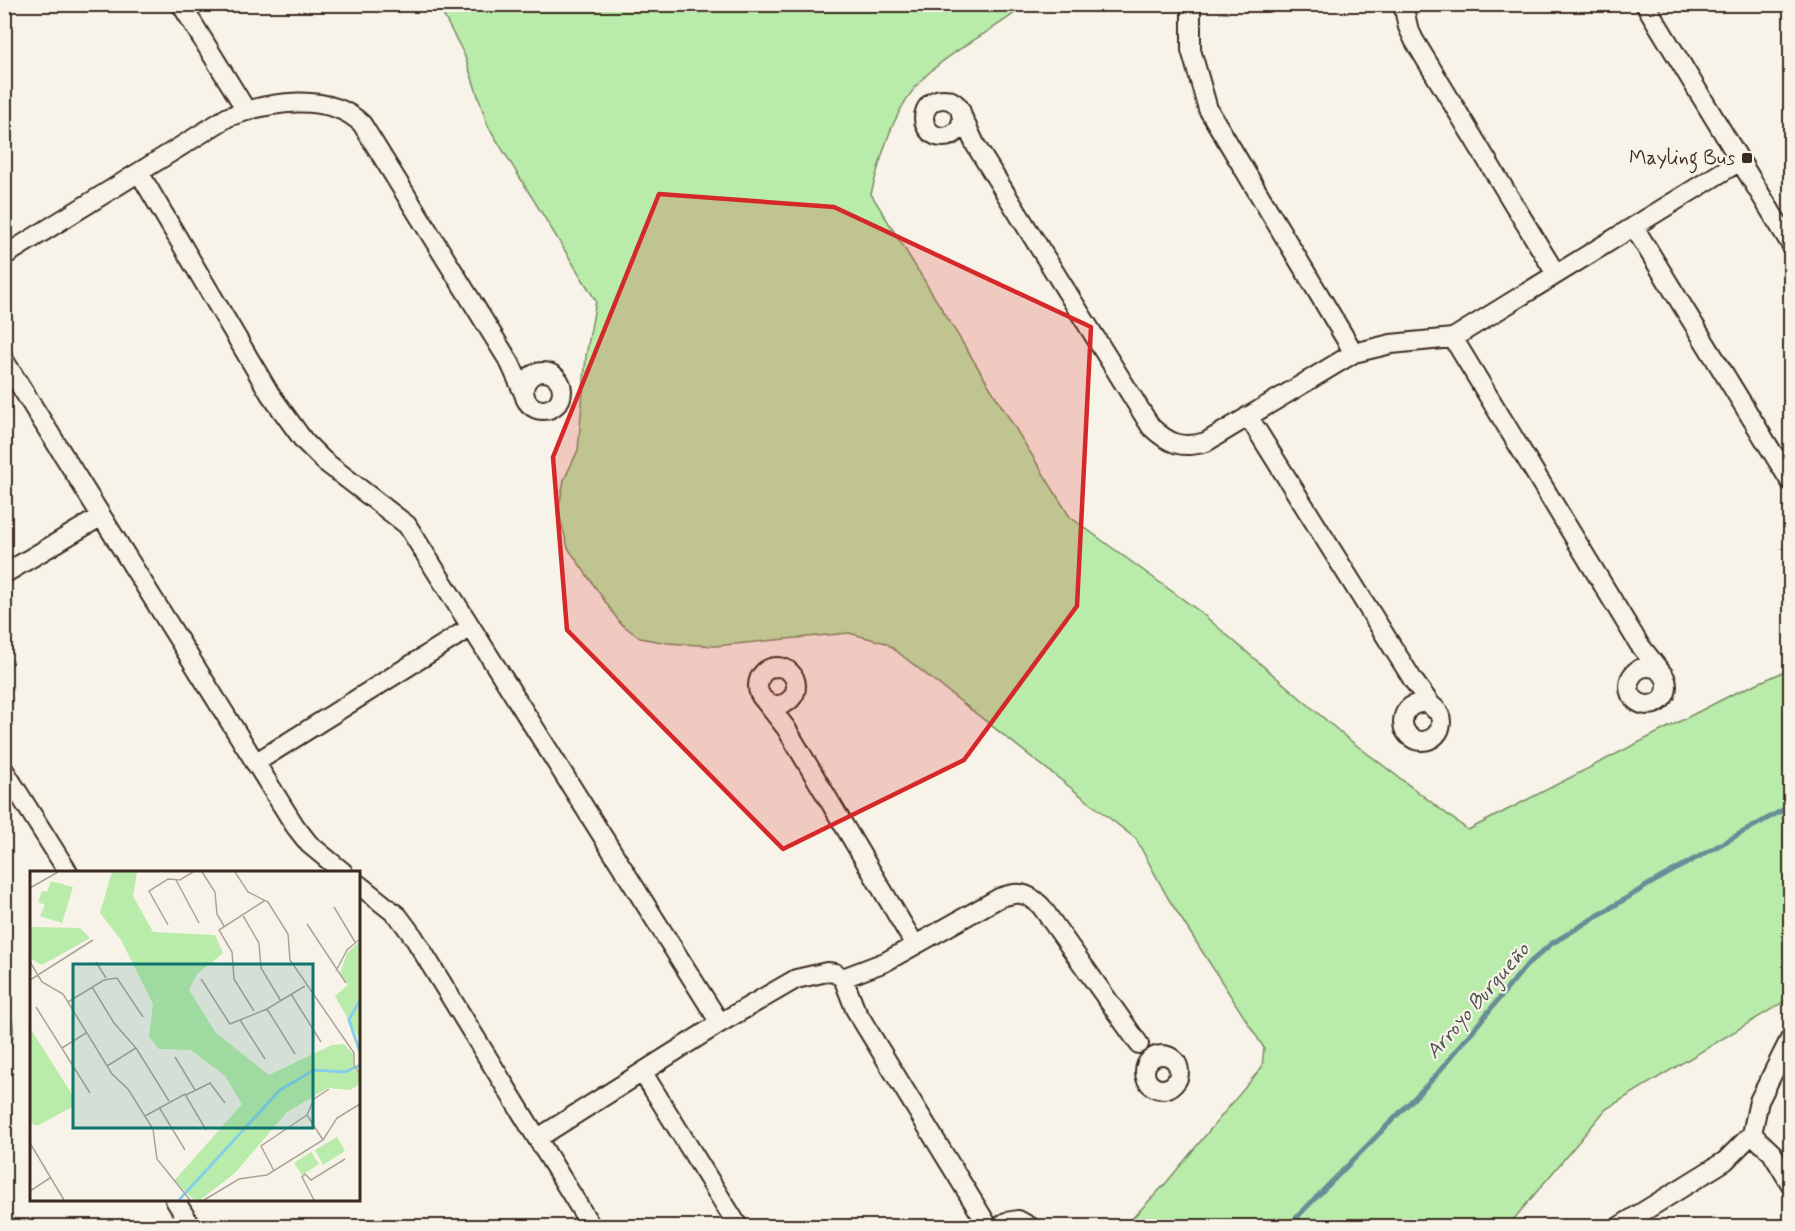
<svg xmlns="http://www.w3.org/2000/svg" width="1795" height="1231" viewBox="0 0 1795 1231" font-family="Mynerve,sans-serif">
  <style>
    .green { fill: #b9ebaa; stroke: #7a8a64; stroke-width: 1.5 }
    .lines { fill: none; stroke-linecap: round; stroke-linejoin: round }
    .stream { stroke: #698d97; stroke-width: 5 }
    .minor-casing { stroke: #3b2a1e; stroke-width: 22 }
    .minor { stroke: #f7f3e8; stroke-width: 18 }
    .marked { fill: #d62828; fill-opacity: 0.2; stroke: #d62828; stroke-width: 4.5; stroke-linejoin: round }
    .poi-dot { fill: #3b2a1e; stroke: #f7f3e8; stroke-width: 2 }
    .labels { text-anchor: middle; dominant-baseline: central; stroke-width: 4.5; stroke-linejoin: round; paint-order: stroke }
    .poi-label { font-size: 20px; fill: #3b2a1e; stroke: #f7f3e8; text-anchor: end }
    .water-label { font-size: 21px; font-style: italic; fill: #4e5350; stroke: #f7f3e8 }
    .inset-river { fill: none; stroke: #87cfe8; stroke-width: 3 }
    .inset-road { fill: none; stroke: #aca397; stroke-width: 1.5 }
    .view { fill: #0f766e; fill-opacity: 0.15; stroke: #0f766e; stroke-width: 3 }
    .inset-edge { fill: none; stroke: #3b2a1e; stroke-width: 3 }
  </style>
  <rect width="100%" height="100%" fill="#f7f3e8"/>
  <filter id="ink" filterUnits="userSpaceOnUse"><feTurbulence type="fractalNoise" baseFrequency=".0167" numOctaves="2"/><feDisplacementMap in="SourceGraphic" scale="12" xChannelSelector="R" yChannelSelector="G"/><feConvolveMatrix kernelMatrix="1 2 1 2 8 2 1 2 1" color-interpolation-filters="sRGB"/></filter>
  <g filter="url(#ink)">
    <path class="green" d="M438,5H1025C996,30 959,45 931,71C895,102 883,149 871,194L1070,517L1199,611L1347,738L1468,830L1733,694L1790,669V998L1606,1109L1508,1226H1125L1166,1183L1262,1067L1264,1048L1168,898L1136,839L886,643L849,633L715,646L667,643L640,638L620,623L568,548L558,511L564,480L578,450L586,356L596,301L488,126L464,54Z
      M4,1002C16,1019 16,1041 5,1059Z"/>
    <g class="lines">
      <path class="stream" d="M1288,1226L1433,1079L1526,966L1551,944L1653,882L1790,806"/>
      <defs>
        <path id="minor" d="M181,4L246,110
          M1191,4V50L1208,109L1354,353
          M1403,4L1408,27L1414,40L1556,274
          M1645,4L1790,243
          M924 118a19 19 0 1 1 38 0a19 19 0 1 1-38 0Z
          M961,114L976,146L1151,427C1169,444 1182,449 1206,442L1354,353L1391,344L1453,338L1740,161
          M140,174L270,394L304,441L324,461L407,525L471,627L255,763
          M1634,227L1790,481
          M4,256L228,117C268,102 329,91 362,124L510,363L525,396
          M1453,338L1639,644L1661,672
          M4,360L295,826L309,844L343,872
          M524 391a19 19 0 1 1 38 0a19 19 0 1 1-38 0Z
          M1248,416L1413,680L1434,709
          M4,574L100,517
          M471,627L720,1023
          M758 686a19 19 0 1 1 38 0a19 19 0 1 1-38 0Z
          M1629 686a19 19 0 1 1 38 0a19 19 0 1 1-38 0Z
          M764,700L786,728L915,945
          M1403 722a19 19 0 1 1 38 0a19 19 0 1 1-38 0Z
          M4,770L68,872
          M358,884L398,916L413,936L591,1226
          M843,978L885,962L999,898C1018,891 1027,892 1041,906L1139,1044
          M1790,1039L1759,1101L1752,1134L1772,1153L1790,1183
          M1145 1072a17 17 0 1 1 34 0a17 17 0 1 1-34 0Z
          M643,1073L738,1226
          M538,1138L720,1023L796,979L827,972L835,973L843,978L855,1009L988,1226
          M175,1200L191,1226
          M1001,1226L1006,1222L1018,1220L1029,1226
          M1620,1226L1725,1161L1752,1134"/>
      </defs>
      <use href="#minor" class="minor-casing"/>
      <use href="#minor" class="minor"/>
    </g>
  </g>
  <path class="marked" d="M659,194L834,207L1091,327L1077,606L964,760L783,849L567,630L553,457Z"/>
  <rect class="poi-dot" x="1741" y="152" width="12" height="12" rx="3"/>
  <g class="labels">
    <g class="poi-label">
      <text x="1735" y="158">Mayling Bus</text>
    </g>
    <g class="water-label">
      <text transform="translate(1478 1001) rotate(-49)">Arroyo Burgueño</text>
    </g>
  </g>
  <g transform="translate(30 871)">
    <rect width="330" height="330" fill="#f7f3e8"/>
    <path d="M82,1H107L103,25L123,61L185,64L193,82L167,103L159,119L186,162L239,204L302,174L314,173L323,183V196L330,206V213L320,219L298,217L257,241L205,302L170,329L163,328L144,310L212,233L195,205L161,179L129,178L119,166L123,133L91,69L70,42ZM21,10L43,16L32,52L10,45L15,34L8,31L12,20L17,21ZM0,56L50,57L60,67L12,94L0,87ZM330,70V169L305,125L318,114L310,102L317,82ZM0,157L45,228L42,236L7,255L0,251ZM307,266L315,280L293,294L285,279ZM281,281L289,293L272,304L264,292Z" fill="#b9ebaa"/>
    <path class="inset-river" d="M330,129L319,149L330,181M149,329L250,219L284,199L315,201L330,194"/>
    <path class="inset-road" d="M172,1L185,21L187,43L194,55M205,1L218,21L238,31L258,63L260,89L324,182V194L330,204M146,9L169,52M0,17L28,1M304,36L325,71M212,43L229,72L231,97L251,130M277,53L316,112M138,54L119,20L138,8L150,9L163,1M0,91L12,111L33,123L82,203L98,218L123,258L127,288L160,329M66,91L76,107M306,100L317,79L330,68M171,108L200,153L237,138L275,115M0,109L63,69M62,116L84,152L106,177L77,195M261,123L291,171M38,131L74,109L87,107L113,146M6,136L60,222M237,138L265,183M224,140L204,108L202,81L189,59L234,30M210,149L235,188M32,177L56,162M106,177L139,230M145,186L165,219M156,224L180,212L195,232M129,236L155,279M115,245L155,223L176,259M293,269L277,244L284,228L299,218M0,272L34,329M244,300L231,275L277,244M0,320L20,307M174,329L209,308L237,304L293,269L307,247L330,233M284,329L272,306L275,303L281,309L315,288"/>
    <path class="view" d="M43,93H283V257H43Z"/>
    <rect width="330" height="330" class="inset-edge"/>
  </g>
  <rect width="1795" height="1231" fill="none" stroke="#f7f3e8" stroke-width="24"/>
  <rect x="12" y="12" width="1771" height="1207" fill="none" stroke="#3b2a1e" stroke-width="2" filter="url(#ink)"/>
</svg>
